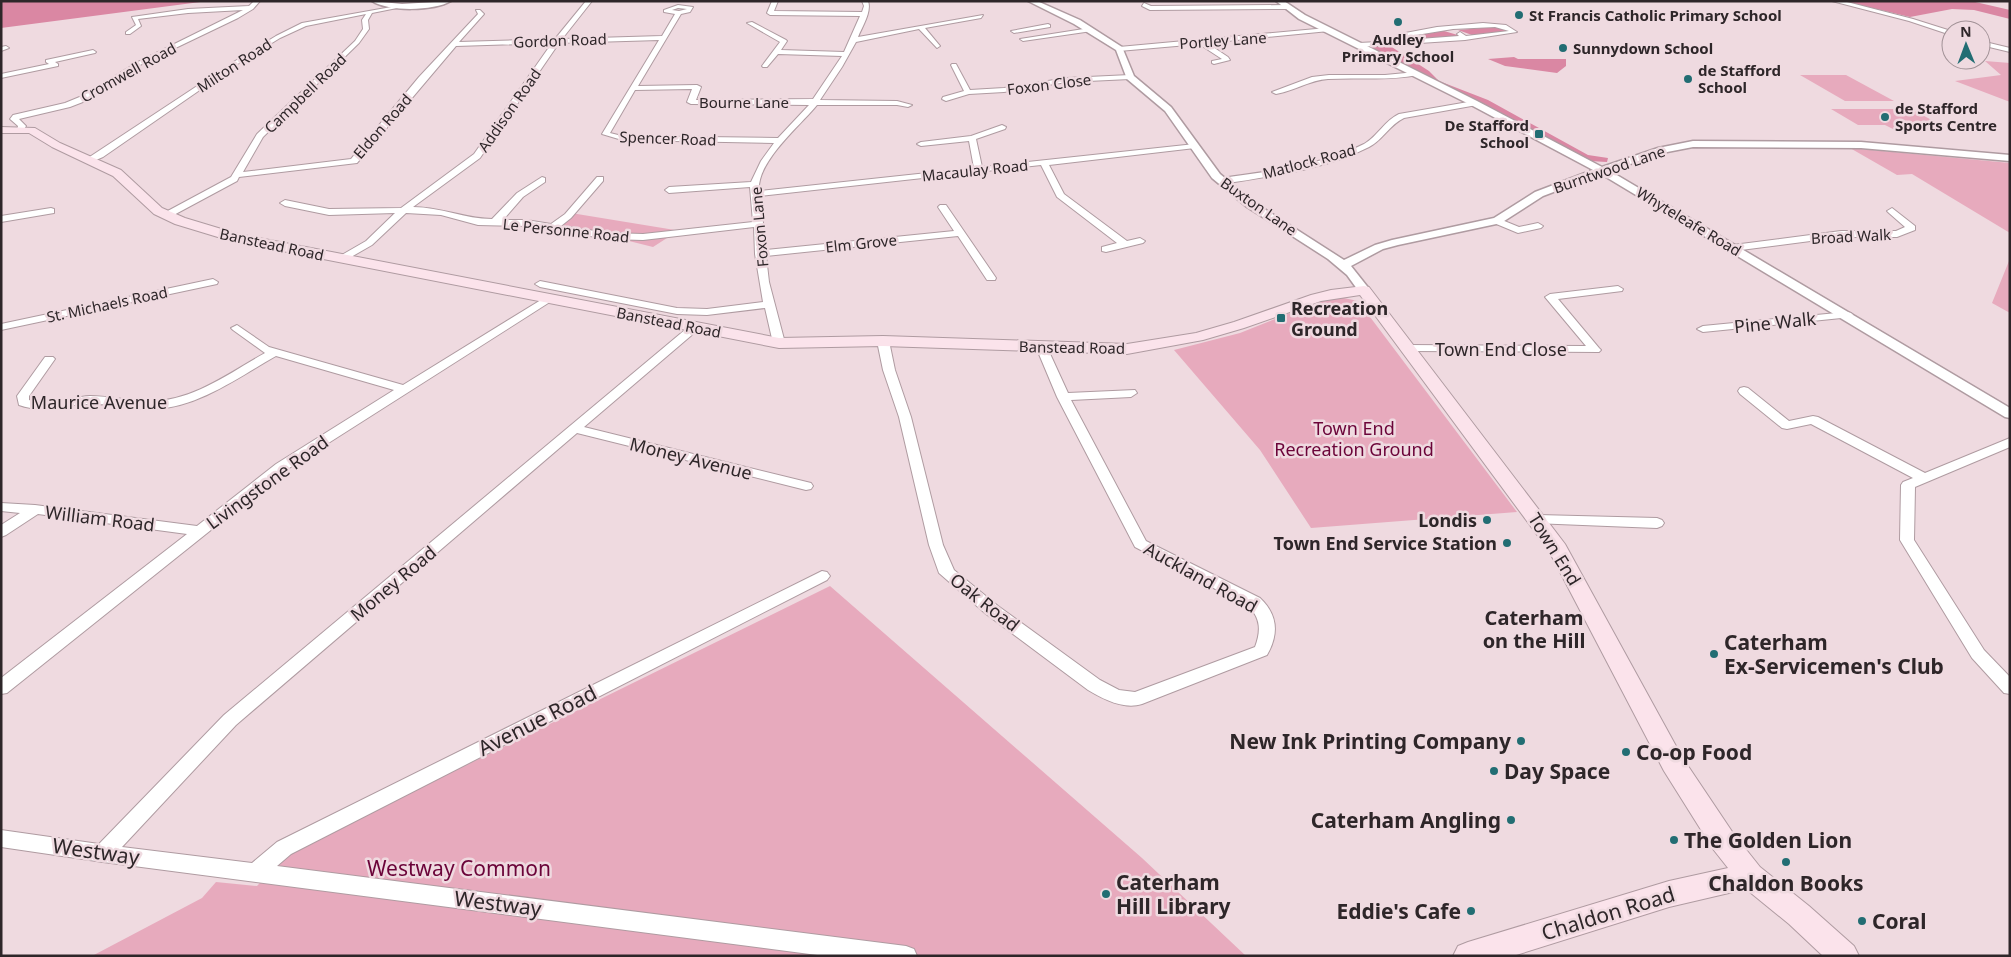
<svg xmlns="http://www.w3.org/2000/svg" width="2011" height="957" viewBox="0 0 2011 957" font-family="'Noto Sans',sans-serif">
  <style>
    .green { fill: #e7aabd }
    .forest { fill: #da87a3 }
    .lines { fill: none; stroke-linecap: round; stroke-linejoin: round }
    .minor-casing { stroke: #af9ba1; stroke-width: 2 }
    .tertiary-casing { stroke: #af9ba1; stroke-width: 3 }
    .secondary-casing { stroke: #af9ba1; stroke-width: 2 }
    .minor { fill: #fff; fill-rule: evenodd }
    .tertiary { fill: #fff; fill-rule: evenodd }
    .secondary { fill: #fbe3eb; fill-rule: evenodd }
    .poi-dot { fill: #226d73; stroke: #efdae0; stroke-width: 2 }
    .labels { text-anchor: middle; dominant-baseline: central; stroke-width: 5; stroke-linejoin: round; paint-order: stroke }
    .far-poi-label { font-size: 15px; font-weight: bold; fill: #2e2629; stroke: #efdae0; text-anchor: start }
    .far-street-label { font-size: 15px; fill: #2e2629; stroke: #efdae0 }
    .poi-label { font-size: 18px; font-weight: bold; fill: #2e2629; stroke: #efdae0; text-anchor: end }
    .street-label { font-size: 18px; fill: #2e2629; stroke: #efdae0 }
    .park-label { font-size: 18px; fill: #6b0439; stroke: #efdae0 }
    .quarter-label { font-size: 20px; font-weight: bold; fill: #2e2629; stroke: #efdae0 }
    .near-poi-label { font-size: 21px; font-weight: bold; fill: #2e2629; stroke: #efdae0; text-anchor: start }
    .near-street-label { font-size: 21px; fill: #2e2629; stroke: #efdae0 }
    .near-park-label { font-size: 21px; fill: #6b0439; stroke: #efdae0 }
  </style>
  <rect width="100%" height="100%" fill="#efdae0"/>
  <path class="green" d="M1985,61L2010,63V102L1955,81L2001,75Z
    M1800,75H1846L1894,101H1845Z
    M1831,109H1911L1943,126H1926L1931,130L1893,129L1885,125H1858Z
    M1850,148L2010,163V233L1912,174L1897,175Z
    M571,213L687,232L667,238L653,247L609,236L553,227Z
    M2009,261H2010V313L1992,303Z
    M1339,297L1358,301L1517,512L1311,528L1260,450L1174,350L1240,333L1328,298Z
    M830,586L1142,858L1246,956H92L202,898L216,882L257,886L288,853Z"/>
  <path class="forest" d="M1,1H208L1,28Z
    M1843,1H1971L2010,10V19L1974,10L1952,9L1910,17Z
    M1493,27H1501L1508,31L1472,35L1458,30Z
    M1444,31L1461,36L1410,40L1406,37L1420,33Z
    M1387,44L1429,71L1439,81L1488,100L1588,155L1608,158L1607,162L1589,161L1366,47L1368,45Z
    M1514,57L1518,59H1566V66L1557,73L1505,66L1488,59Z"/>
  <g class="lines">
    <defs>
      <path id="minor" d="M254,1H260L253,9L238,18L140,65L88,100L70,107L19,119L26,126L23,131H17L18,126L10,119L13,115L65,103L82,96L136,63L243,10L188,13L138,19L141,26L130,34H126V32L136,25L132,17L188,9L249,6Z
        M586,1H592L562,39L662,36L675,14L664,12V10L678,5L693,7L690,12L681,14L638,86L697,85L701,87L696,100L813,99L842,56L778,54L767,67H763L762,66L780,42L747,23L752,22L786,40L787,41L781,50L844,52L860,16L770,15L767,13L772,1H778L774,11L862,12L864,6L862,1H868C872,12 862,27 858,37L983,15L981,18L925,28L940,46L937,48L919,29L856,42L842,67L820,100L897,101L912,105L908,107L897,105H817C800,126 756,162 759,191L974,168L969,141L921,146L917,144L921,142L971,136L1002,125L1006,127L1005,129L976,139L982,167L1195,144L1199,146L1195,148L1049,165L1064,194L1127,241L1140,238L1145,241L1143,243L1106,252L1102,251V247L1117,243L1057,197L1041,165L760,196L766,250L954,231L938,207L940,205H946L996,278L995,280H987L958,236L766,256L769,282L785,343L779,346L773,343L765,308L707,315L677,314L540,287L535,284L540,281L677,308L707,309L763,302L755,254L754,227L643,240L609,239L526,226L478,225L441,215L406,213L372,245L344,261L340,260V256L366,241L395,213L329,215L285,206L280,203L285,200L329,209L401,208L474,154L552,43L456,46L357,163L239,177L237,181L170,217H164V213L231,177L257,134L355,41L363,29L362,20L366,14L306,26L280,38L236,65L103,157L89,163L85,160L232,63L276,36L302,23L397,6V8L372,13L368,20L369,29L359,43L263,137L243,172L351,159L419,77L478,14L476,10H480L484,14L459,42L555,39ZM678,8L687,9L679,11L672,10ZM659,40L602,134L622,140L774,143L761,161L751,182L669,187L665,190L669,193L750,187L753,222L643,234L609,233L561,226L571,218L603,181V177H597L565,214L551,224L526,220H503L523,197L545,182V178L542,177L517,193L492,219C465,219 441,207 413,207L480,158L559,43ZM692,89L687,102L691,104L809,105L778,138L622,136L610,133L635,90Z
        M1832,1H1843L1913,19L1951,31V35L1909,21Z
        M1144,3L1151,6L1287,5L1290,7L1287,9L1150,10L1142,6Z
        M1483,23L1506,25L1517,32L1465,40L1359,47L1356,45L1359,43L1397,41L1399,39L1398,37L1400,34L1437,27ZM1495,27L1509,31L1466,36L1460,32L1457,34L1459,36L1406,40L1404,37L1453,29Z
        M1048,24L1050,25V27L1014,33L1011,31Z
        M1090,28L1093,30L1092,31L1023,41L1020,39Z
        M1327,28L1329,29V31L1207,43L1228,57L1230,60L1214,64L1212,63V61L1222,59L1199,44L1119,51L1116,49L1119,47Z
        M1981,41L2010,48V52L1981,45Z
        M1,47L6,46L9,48L1,51Z
        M93,50L96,52L95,53L55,62L58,64V66L1,78V74L49,64L46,62V60Z
        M952,64H956L970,90L1004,88L1067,78L1130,75L1134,77L1130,79L1067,82L1004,92L969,94L946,101L942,99L943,97L964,91L951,65Z
        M1416,72L1418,73V75C1389,81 1358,77 1328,79C1310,80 1294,91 1276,94L1272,92L1312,77L1329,75H1385Z
        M1474,101L1478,103L1477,105L1404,118C1389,125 1383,140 1369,147C1324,170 1271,176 1222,184L1218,181L1222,178C1269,171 1321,166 1364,144C1378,136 1384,121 1399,114Z
        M51,208L54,209V213L1,222V216Z
        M1892,208L1915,226V230L1897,237H1841L1733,251L1728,248L1733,245L1841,231H1896L1905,227L1889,213L1887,211Z
        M1497,218L1519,227L1538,223L1543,226L1541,228L1518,233L1494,223L1492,221Z
        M213,279L218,282L217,284L1,330V324Z
        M1618,286L1623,289L1622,291L1558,299L1599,348L1601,350L1599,352L1407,351L1401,348L1407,345L1586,346L1545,297L1550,294Z
        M549,295L553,296L554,298L553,300L286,470L7,693L1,694V678L187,534L38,514L6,535L1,537V525L20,513L1,511V503L35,505L197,526L276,464L394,390L276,356C239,377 199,407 155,409C133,410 112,403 90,404C65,404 44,414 19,405L17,396L45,357H53L55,359L29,396V400C48,407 70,397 90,396C111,396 132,402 154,401C194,400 231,372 265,353L233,330L231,328L237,325L269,347L403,385Z
        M1847,312L1851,313L1853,315L1851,317L1703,332L1697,329L1703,326Z
        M696,323L702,326L700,328L584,427L811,483L813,486L811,489L806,490L577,433L236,725L122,847L252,863L277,842L822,571L827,572L830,576L827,580L291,854L277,866L906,946L914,949L917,956H825L103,862L1,847V830L99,844L224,715L692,324Z
        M883,338L889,341L895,370L911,417L943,545L954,570L998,606L1100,680L1119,690L1135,692L1255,647C1261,631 1261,618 1248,606L1135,547L1057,397L1036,347L1042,344L1046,345L1068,393L1135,390L1137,393L1131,397L1071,400L1146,541L1260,598C1278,615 1279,634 1267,655L1142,704C1124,710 1103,699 1088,690L986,614L939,573L929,545L899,417L883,370L877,341Z
        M1744,387L1748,388L1789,421L1813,416L1818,417L1925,473L2010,438V447L1915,487L1914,540L1984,650L2010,677V694L2004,693L1972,658L1900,540L1901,485L1903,482L1913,478L1811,424L1787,429L1782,428L1740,394L1738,391L1740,388Z
        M1538,515L1657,518L1662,520L1664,523L1662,526L1657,528L1533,523L1531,520L1533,517Z"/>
      <path id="tertiary" d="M372,1L402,4L451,1C434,11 389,12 372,1Z
        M1028,1H1037L1080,20L1122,47L1134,76L1171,107L1220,174L1255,203L1344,260L1375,245L1392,240L1494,218L1535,192L1593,170L1471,105L1299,19L1276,1H1284L1305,15L1477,101L1602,167L1658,148L1693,141L1861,142L2010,155V161L1861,148L1693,147L1662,153L1610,171L2010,408V418L2005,417L1601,174L1543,196L1501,223L1398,245L1383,249L1351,266L1370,290L1364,294L1360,293L1347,275L1328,259L1247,207L1212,178L1165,111L1127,79L1116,50L1074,24Z"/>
      <path id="secondary" d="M1,127L35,128L60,143L121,170L162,208L185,218L238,234L779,338L883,336L1127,344L1196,333L1234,322L1311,295L1331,290L1364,286L1369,287L1565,544L1682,757L1733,833L1760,867L1809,906L1854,946L1859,956H1823L1789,924L1746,889L1669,907L1513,956H1453L1458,946L1468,942L1669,881L1728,868L1713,849L1664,771L1549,551L1360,295L1321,301L1244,328L1203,340L1127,354L883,346L779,348L231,241L175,224L154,214L113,176L52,147L29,133H1Z"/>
    </defs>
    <use href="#minor" class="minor-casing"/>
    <use href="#tertiary" class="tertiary-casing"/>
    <use href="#secondary" class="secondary-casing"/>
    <use href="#minor" class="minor"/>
    <use href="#tertiary" class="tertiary"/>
    <use href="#secondary" class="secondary"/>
  </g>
  <g class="poi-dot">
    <circle cx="1519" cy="15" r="5"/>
    <circle cx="1398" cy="22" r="5"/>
    <circle cx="1563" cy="48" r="5"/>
    <circle cx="1688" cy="79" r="5"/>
    <circle cx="1885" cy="117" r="5"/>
    <rect x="1534" y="129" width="10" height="10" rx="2.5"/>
    <rect x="1276" y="313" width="10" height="10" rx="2.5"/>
    <circle cx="1487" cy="520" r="5"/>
    <circle cx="1507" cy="543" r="5"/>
    <circle cx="1714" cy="654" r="5"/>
    <circle cx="1521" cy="741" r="5"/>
    <circle cx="1626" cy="752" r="5"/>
    <circle cx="1494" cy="771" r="5"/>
    <circle cx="1511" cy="820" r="5"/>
    <circle cx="1674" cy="840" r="5"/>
    <circle cx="1786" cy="862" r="5"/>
    <circle cx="1106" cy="894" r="5"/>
    <circle cx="1471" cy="911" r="5"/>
    <circle cx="1862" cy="921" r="5"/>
  </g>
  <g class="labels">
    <g class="far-poi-label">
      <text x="1529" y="15">St Francis Catholic Primary School</text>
      <text x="1398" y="39" text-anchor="middle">Audley<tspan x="1398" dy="17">Primary School</tspan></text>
      <text x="1573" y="48">Sunnydown School</text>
      <text x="1698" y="70">de Stafford<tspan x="1698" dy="17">School</tspan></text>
      <text x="1895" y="108">de Stafford<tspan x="1895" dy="17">Sports Centre</tspan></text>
      <text x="1529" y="125" text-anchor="end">De Stafford<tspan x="1529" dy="17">School</tspan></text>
    </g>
    <g class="far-street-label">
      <text transform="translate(560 40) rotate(-2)">Gordon Road</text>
      <text transform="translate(1223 40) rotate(-4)">Portley Lane</text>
      <text transform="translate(234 65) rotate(-33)">Milton Road</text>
      <text transform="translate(128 72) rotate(-29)">Cromwell Road</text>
      <text transform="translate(1049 84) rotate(-7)">Foxon Close</text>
      <text transform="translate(305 93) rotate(-44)">Campbell Road</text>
      <text x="744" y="102">Bourne Lane</text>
      <text transform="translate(509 110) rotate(-55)">Addison Road</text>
      <text transform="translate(382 126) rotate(-49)">Eldon Road</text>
      <text transform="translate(668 138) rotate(2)">Spencer Road</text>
      <text transform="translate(1309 161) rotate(-15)">Matlock Road</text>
      <text transform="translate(1609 169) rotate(-19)">Burntwood Lane</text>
      <text transform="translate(975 170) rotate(-6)">Macaulay Road</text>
      <text transform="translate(1259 206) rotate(35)">Buxton Lane</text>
      <text transform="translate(1689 221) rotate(31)">Whyteleafe Road</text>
      <text transform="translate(759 227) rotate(-95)">Foxon Lane</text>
      <text transform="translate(566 230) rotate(6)">Le Personne Road</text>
      <text transform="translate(1851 236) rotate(-3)">Broad Walk</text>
      <text transform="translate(861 243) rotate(-6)">Elm Grove</text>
      <text transform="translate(272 244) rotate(12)">Banstead Road</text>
      <text transform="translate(107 304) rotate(-12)">St. Michaels Road</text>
      <text transform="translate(669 322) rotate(11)">Banstead Road</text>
      <text transform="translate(1072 347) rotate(1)">Banstead Road</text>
    </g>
    <g class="poi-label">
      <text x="1291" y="308" text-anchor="start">Recreation<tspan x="1291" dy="21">Ground</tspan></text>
      <text x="1477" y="520">Londis</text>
      <text x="1497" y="543">Town End Service Station</text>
    </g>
    <g class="street-label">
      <text transform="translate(1775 322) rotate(-6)">Pine Walk</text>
      <text x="1501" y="349">Town End Close</text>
      <text x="99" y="402">Maurice Avenue</text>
      <text transform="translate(691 458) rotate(14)">Money Avenue</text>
      <text transform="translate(267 482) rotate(-36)">Livingstone Road</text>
      <text transform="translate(100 518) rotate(7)">William Road</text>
      <text transform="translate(1555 549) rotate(58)">Town End</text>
      <text transform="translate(1201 577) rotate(29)">Auckland Road</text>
      <text transform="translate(393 583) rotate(-40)">Money Road</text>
      <text transform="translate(985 602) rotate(38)">Oak Road</text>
    </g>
    <g class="park-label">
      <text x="1354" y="428">Town End<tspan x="1354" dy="21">Recreation Ground</tspan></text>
    </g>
    <g class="quarter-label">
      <text x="1534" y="617">Caterham<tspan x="1534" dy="23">on the Hill</tspan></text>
    </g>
    <g class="near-poi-label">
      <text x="1724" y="642">Caterham<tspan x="1724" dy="24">Ex-Servicemen's Club</tspan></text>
      <text x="1511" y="741" text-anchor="end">New Ink Printing Company</text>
      <text x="1636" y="752">Co-op Food</text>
      <text x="1504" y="771">Day Space</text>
      <text x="1501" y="820" text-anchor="end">Caterham Angling</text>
      <text x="1684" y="840">The Golden Lion</text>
      <text x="1116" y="882">Caterham<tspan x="1116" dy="24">Hill Library</tspan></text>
      <text x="1786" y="883" text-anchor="middle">Chaldon Books</text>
      <text x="1461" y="911" text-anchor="end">Eddie's Cafe</text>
      <text x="1872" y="921">Coral</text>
    </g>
    <g class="near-street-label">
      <text transform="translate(537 720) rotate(-27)">Avenue Road</text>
      <text transform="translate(96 851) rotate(8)">Westway</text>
      <text transform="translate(498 903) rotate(7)">Westway</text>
      <text transform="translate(1608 913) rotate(-17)">Chaldon Road</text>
    </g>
    <g class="near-park-label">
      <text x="459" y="868">Westway Common</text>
    </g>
  </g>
  <rect width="2011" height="957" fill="none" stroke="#2e2629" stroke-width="5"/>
  <g transform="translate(1966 45) rotate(359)"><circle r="24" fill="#efdae0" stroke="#a29297"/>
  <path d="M0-4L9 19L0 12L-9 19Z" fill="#226d73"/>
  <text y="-8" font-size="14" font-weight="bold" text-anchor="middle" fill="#2e2629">N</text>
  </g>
</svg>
